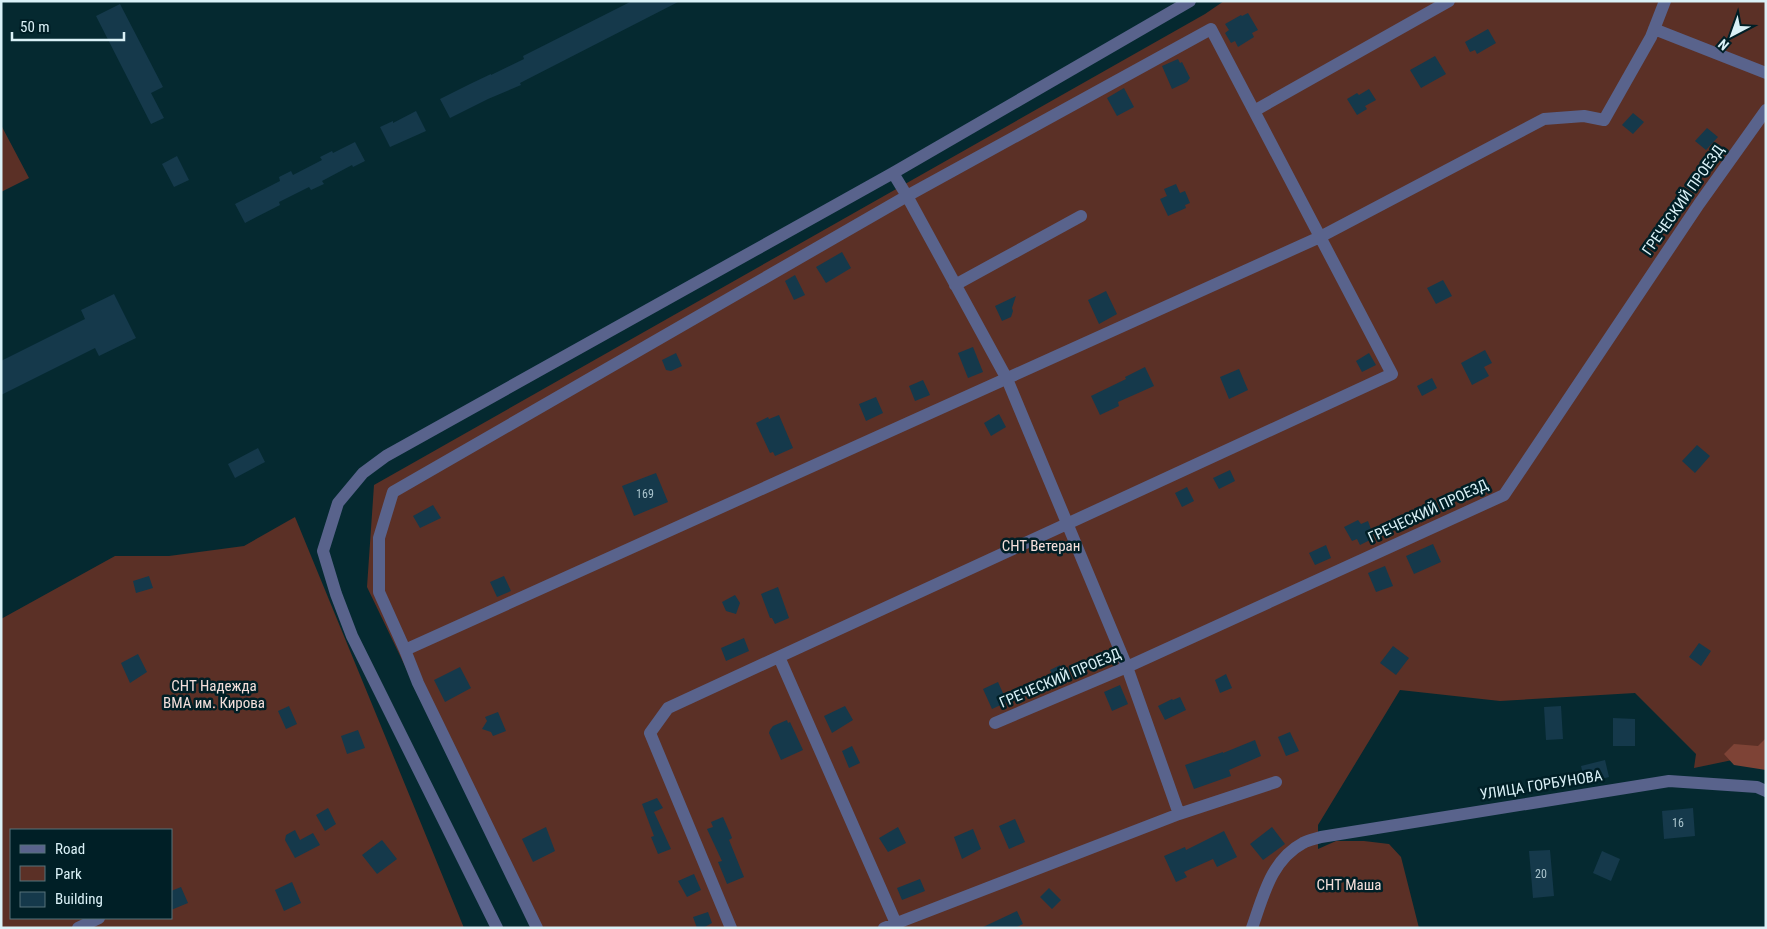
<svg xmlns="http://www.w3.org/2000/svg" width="1767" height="929" viewBox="0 0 1767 929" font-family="'Roboto Condensed',sans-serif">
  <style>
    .green { fill: #5b3026; fill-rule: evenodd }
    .forest { fill: #7e4336 }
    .building { fill: #15394b }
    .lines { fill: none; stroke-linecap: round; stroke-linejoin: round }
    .street { stroke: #59638c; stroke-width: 12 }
    .labels { text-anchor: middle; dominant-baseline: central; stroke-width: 5; stroke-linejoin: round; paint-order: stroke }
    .number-label { font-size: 12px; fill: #a9c3cc }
    .street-label { font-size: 15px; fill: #daf1f7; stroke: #001f26 }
    .park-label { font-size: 15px; fill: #f4dfdb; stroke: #001f26 }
  </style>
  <rect width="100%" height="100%" fill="#052930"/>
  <path class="green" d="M1224,1H1766V753L1694,768L1696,754L1635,693L1500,701L1400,690L1318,825V849L1336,841H1364L1389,844L1401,857L1419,928H531L367,587L374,485L1205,14Z
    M1,125L29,178L1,192Z
    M295,517L464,928H1V619L115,556H169L244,546ZM11,830H171V918H11Z"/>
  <path class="forest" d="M1766,738V770L1734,765L1724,754L1734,744L1758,746Z"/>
  <path class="building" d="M632,1H680L520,83L521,85L488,99L450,118L440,99L470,84L491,74V75L524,59L523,56Z
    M120,4L163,87L151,93L164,118L151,124L96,16Z
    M1248,13L1258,30L1252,33L1254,37L1238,47L1235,41L1231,43L1225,33L1229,30L1225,24L1241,15L1242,16Z
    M1488,29L1496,43L1477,54L1475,50L1470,52L1465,42Z
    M1435,56L1446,74L1421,88L1410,70Z
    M1178,59L1180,63L1182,62L1190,78L1187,82L1172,89L1162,66Z
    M1124,88L1134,107L1117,116L1107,98Z
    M1369,89L1376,100L1365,106L1367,109L1357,115L1347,99L1357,93L1359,95Z
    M416,111L426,131L390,147L380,127L393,121V123Z
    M1633,113L1644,122L1633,134L1622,125Z
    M1707,128L1718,137L1706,150L1695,141Z
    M355,142L365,161L353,167L352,165L322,181L324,184L311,190L309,187L279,202L280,205L245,223L235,204L280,181L279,177L291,171L293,175L322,160L320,157L332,151L333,153Z
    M177,156L189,180L174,187L162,164Z
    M1176,184L1180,193L1185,191L1190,203L1185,205L1186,208L1168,216L1160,199L1167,196L1164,189Z
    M842,252L851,268L826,283L816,267Z
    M795,275L805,295L794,300L785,281Z
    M1443,280L1452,296L1436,304L1427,288Z
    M1106,291L1117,314L1099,324L1088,300Z
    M114,294L136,338L99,356L95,348L1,395V361L85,319L81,310Z
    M1016,296L1012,308L1013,311L1011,317L1002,321L995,306Z
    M973,347L983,372L968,378L958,353Z
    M1485,350L1492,363L1484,367L1489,376L1472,385L1461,363Z
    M676,353L682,366L671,371L666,370L662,360Z
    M1369,353L1376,365L1362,372L1356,361Z
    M1145,367L1154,386L1118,402L1119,406L1100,415L1091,396L1126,379L1125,377Z
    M1239,369L1248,390L1229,399L1220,377Z
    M1432,378L1437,388L1422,396L1417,386Z
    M923,380L930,395L915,401L909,386Z
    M876,397L883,413L866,421L859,404Z
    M999,414L1006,427L991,436L984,423Z
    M779,415L793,448L775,456L773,452L770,453L756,423L768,417L769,419Z
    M1697,445L1710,456L1695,473L1682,461Z
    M258,448L265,462L235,478L228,464Z
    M1230,470L1235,481L1219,489L1213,478Z
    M656,473L668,502L634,516L622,486Z
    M1187,487L1194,501L1182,507L1175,493Z
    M433,505L441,518L420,528L413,516Z
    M1358,520L1361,524L1368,521L1374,538L1360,545L1357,539L1352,541L1344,527Z
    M1433,544L1441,562L1414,574L1406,556Z
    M1326,545L1331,558L1315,565L1309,553Z
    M1385,566L1393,586L1376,592L1368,573Z
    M149,576L153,588L136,593L133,581Z
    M504,576L511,591L497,597L490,582Z
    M778,587L789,618L775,624L772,618H770L761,594Z
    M735,595L740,603L736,614L726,611L722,602Z
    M744,638L749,651L726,661L721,648Z
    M1699,643L1711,651L1701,666L1689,657Z
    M1393,646L1409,658L1396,675L1380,663Z
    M138,654L147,672L130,683L121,663Z
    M1060,665L1065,677L1055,681L1050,670Z
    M460,667L471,688L445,702L434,680Z
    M1226,674L1232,688L1220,693L1215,680Z
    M998,682L1007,702L992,709L983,689Z
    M1120,685L1128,704L1112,711L1104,692Z
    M1180,697L1186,710L1165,720L1158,706L1172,699L1173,700Z
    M289,706L297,724L286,729L278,711Z
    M845,706L853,720L832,733L824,716Z
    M1561,706L1563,739L1546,740L1544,707Z
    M498,712L506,731L493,736L491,732L482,729L487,721L485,717Z
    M1613,718L1635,719V746H1613Z
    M787,720L788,723L790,722L803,750L781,760L769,733L770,730L773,726Z
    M358,730L365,748L347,754L341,736Z
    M1290,732L1299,751L1286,756L1278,737Z
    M1255,740L1261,756L1229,770L1231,776L1194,789L1185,765L1223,752V753Z
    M852,746L860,763L849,768L842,751Z
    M1605,760L1609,777L1585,783L1581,766Z
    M657,798L663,808L654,812L671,849L658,854L651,837L654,836L642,804Z
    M328,808L336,824L325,831L316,815Z
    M1693,808L1695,836L1664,839L1662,811Z
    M723,817L730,833L732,838L729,840L744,877L727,884L718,862L722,861L707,829L713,827L711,822Z
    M1015,819L1025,842L1009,849L999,826Z
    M546,827L555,851L533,862L522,839Z
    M898,827L906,843L888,852L879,838Z
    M1272,827L1285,844L1263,860L1250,844Z
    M973,829L981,849L962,859L954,837Z
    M295,830L300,840L313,833L320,845L295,858L285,840L286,835Z
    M1224,831L1237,857L1217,867L1213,859L1184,872L1187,877L1176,882L1164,856L1185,847L1186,850Z
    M382,840L397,859L377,874L362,855Z
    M1550,850L1554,896L1533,898L1529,851Z
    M1602,851L1620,859L1611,881L1593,873Z
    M694,874L701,890L687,897L678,881Z
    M920,879L925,891L902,900L897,888Z
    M292,882L301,903L284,911L275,890Z
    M181,887L188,903L171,910V891Z
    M1049,888L1061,900L1052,909L1040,897Z
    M1017,911L1023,924L1015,928H981Z
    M708,912L712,923L703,928H697L693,917Z"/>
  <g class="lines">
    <path class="street" d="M1654,29L1766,73
      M1254,111L1449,1
      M893,173L907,196L1007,379L1127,667L1179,814
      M955,285L1081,216
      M405,650L1320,237L1544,119L1584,116L1604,120L1651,37L1665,1
      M779,657L898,928
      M995,723L1127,667L1504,495L1699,204L1766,110
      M78,928L99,918
      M497,928L352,636L336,594L323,551L338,503L363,473L386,456L893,173L1190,1
      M537,928L418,683L405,650L379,592V538L393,492L907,196L1211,29L1392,374L668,708L650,733L731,928
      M884,928L1179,814L1276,782
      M1252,928C1263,897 1271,860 1303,843C1308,840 1315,839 1321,837L1669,781L1757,787L1766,791"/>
  </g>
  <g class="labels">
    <g class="number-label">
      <text x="645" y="494">169</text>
      <text x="1678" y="823">16</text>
      <text x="1541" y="874">20</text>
    </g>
    <g class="street-label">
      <text transform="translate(1683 200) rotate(-55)">ГРЕЧЕСКИЙ ПРОЕЗД</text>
      <text transform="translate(1428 511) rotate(-25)">ГРЕЧЕСКИЙ ПРОЕЗД</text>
      <text transform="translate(1060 678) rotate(-23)">ГРЕЧЕСКИЙ ПРОЕЗД</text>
      <text transform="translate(1541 785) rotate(-9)">УЛИЦА ГОРБУНОВА</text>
    </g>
    <g class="park-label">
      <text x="1041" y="546">СНТ Ветеран</text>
      <text x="214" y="686">СНТ Надежда<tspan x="214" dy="17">ВМА им. Кирова</tspan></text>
      <text x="1349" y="885">СНТ Маша</text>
    </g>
  </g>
  <rect width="1767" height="929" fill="none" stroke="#daf1f7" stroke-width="5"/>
  <rect x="10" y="829" width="162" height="90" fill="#001f26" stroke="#57737a"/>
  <rect x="20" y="845" width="25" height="8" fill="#59638c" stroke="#57737a"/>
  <text x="55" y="854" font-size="15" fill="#daf1f7">Road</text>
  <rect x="20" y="866" width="25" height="15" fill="#5b3026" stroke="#57737a"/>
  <text x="55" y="879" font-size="15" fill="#daf1f7">Park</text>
  <rect x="20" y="892" width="25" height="15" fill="#15394b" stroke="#57737a"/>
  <text x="55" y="904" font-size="15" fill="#daf1f7">Building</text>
  <g transform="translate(1732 35) rotate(221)" stroke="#001f26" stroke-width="4" paint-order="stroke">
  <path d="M0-4L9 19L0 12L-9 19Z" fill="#daf1f7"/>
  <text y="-8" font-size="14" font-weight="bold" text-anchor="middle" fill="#daf1f7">N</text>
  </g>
  <path d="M12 32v8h112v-8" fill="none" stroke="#daf1f7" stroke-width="2.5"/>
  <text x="20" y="32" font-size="15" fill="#daf1f7" stroke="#001f26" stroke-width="4" paint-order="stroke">50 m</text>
</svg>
